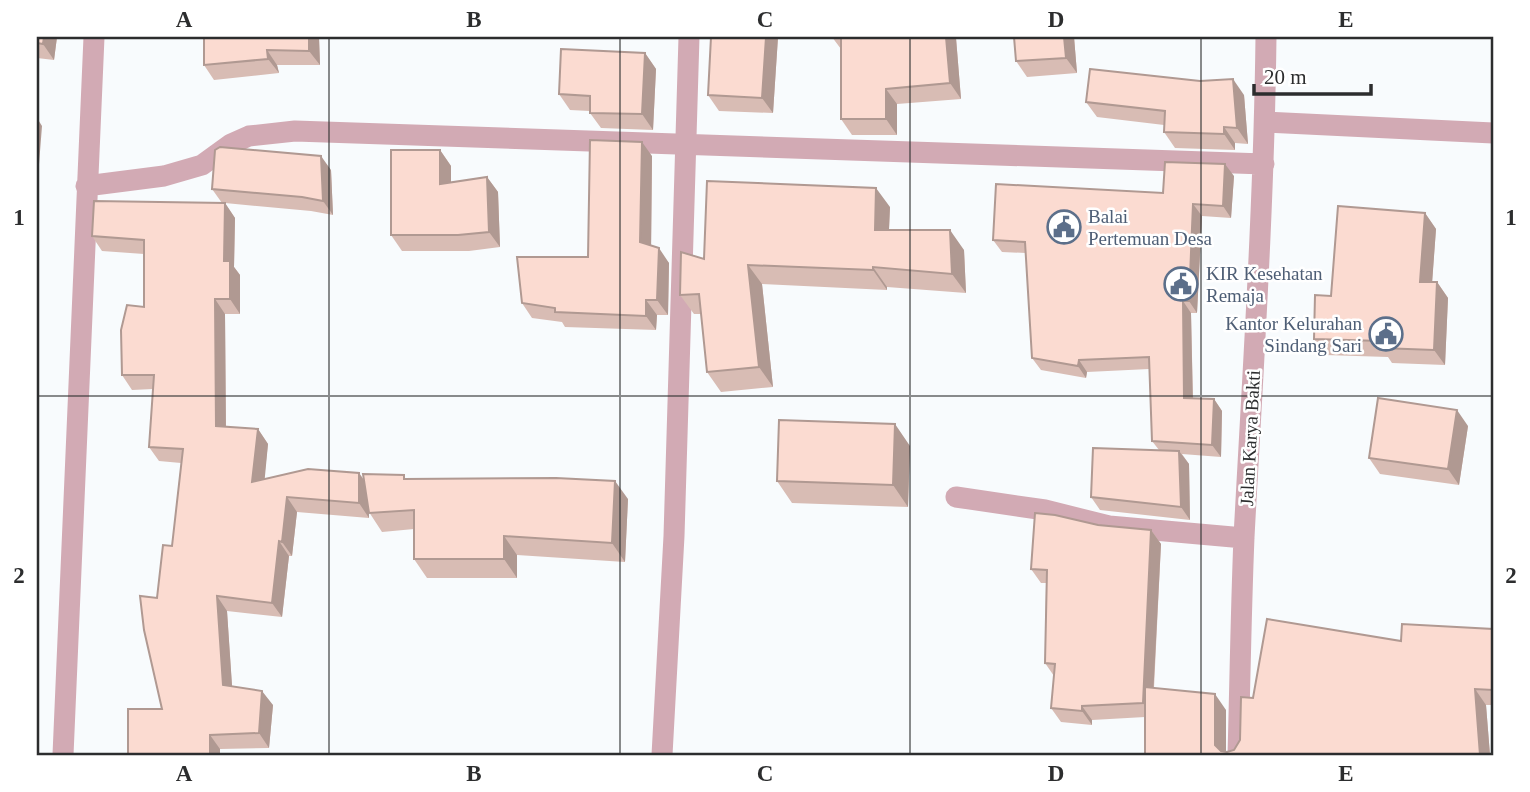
<svg xmlns="http://www.w3.org/2000/svg" width="1530" height="792" viewBox="0 0 1530 792" font-family="Georgia,serif">
  <style>
    .lines { fill: none; stroke-linecap: round; stroke-linejoin: round }
    .street { stroke: #d2aab4; stroke-width: 21 }
    .wall { fill: #d8bcb4 }
    .shaded-wall { fill: #b09992 }
    .building { fill: #fbdbd1; stroke: #b09992; stroke-width: 2 }
    .grid { fill: none; stroke: #2c2d2e; stroke-width: 2; stroke-opacity: 0.55 }
    .labels { text-anchor: middle; dominant-baseline: central; stroke-width: 5; stroke-linejoin: round; paint-order: stroke }
    .service-label { font-size: 19px; fill: #4e5e75; stroke: #fff; text-anchor: start }
    .street-label { font-size: 19px; fill: #2c2d2e; stroke: #fff }
    .neatline { fill: none; stroke: #2c2d2e; stroke-width: 2.5 }
    .grid-label { font-size: 23px; text-anchor: middle; font-weight: bold; fill: #2c2d2e }
  </style>
  <rect width="100%" height="100%" fill="#f8fbfd"/>
  <g class="lines">
    <path class="street" d="M1265,122L1493,133
      M86,186L164,176L202,165L231,144L249,136L295,131L1264,164
      M956,497L1045,510L1109,526L1244,538
      M63,755L94,37
      M662,755L674,536L689,37
      M1238,755C1240,683 1241,610 1244,537C1253,370 1264,204 1266,37"/>
  </g>
  <path class="wall" d="M37,37H57L54,60L37,58Z
    M319,37L320,65H277L279,73L214,80L204,65Z
    M711,37H778L773,113L719,111L708,95Z
    M832,37H955L956,38L961,99L897,104V135H852L841,119V49Z
    M1014,37H1074L1077,73L1027,77L1016,61Z
    M645,53L656,69L653,130L601,128L590,113V111L570,110L559,94Z
    M1244,95L1248,144L1235,143V150L1175,148L1164,132V125L1097,117L1086,102Z
    M440,150L451,166V182L487,177L498,192L500,247L469,251H402L391,235Z
    M652,156L651,246L669,263L668,315H657L656,330L565,327L562,322L532,318L522,303L588,257Z
    M331,170L333,215L311,211L225,203L235,218L234,267L240,275V314H225L226,427L258,429L268,444L264,479L359,473L365,481L407,479L628,499L625,562L517,555V578H427L414,559V529L382,532L369,512V518L297,512L292,556H289L282,617L227,611L232,687L273,705L269,748L220,749V755L162,709L157,598L172,546L181,463L159,461L149,447L153,389L132,390L122,375L144,307V254L102,251L92,236L222,203L212,189Z
    M1234,176L1231,218L1202,216L1197,313H1191L1193,399H1214L1222,411L1221,457L1182,454L1189,464L1190,520L1100,510L1091,497L1159,450L1152,441L1149,369L1087,372L1086,378L1041,370L1032,358L1026,253L1002,252L993,240L1163,193Z
    M890,207L889,230L964,250L966,293L887,287V290L762,284L773,387L721,392L707,372L701,314H694L680,295L704,259Z
    M1425,213L1436,229L1432,282H1437L1448,298L1445,365L1392,363L1388,357L1325,355L1314,339L1331,296Z
    M1468,426L1459,485L1380,474L1369,458Z
    M910,446L908,507L792,503L777,481Z
    M1098,525L1151,530L1161,544L1154,688L1226,710V752L1234,750L1240,740L1253,698L1401,641L1493,629V705H1486L1490,755H1145V717L1092,720V725L1061,722L1051,708L1054,676L1045,663L1046,583H1041L1031,569Z"/>
  <path class="shaded-wall" d="M44,37H57L54,60L43,44Z
    M309,37H319L320,65L309,51Z
    M766,37H778L773,113L762,98Z
    M946,37H955L956,38L961,99L950,83Z
    M1064,37H1074L1077,73L1066,58Z
    M267,50L277,65L279,73L268,59Z
    M645,53L656,69L653,130L642,114Z
    M1233,79L1244,95L1248,144L1237,128Z
    M886,89L897,104V135L886,119Z
    M37,118L42,126L38,177L37,176Z
    M1224,127L1235,143V150L1224,134Z
    M642,142L652,156L651,257L640,242Z
    M440,150L451,166V199L440,184Z
    M321,156L331,170L333,215L323,201Z
    M1225,164L1234,176L1231,218L1223,206Z
    M487,177L498,192L500,247L489,232Z
    M876,188L890,207L888,250L875,230Z
    M225,203L235,218L234,267L240,275V314L230,299L224,261Z
    M1193,204L1202,216L1197,313L1189,301Z
    M1425,213L1436,229L1431,298L1420,282Z
    M950,230L964,250L966,293L952,274Z
    M659,248L669,263L668,315L657,300Z
    M748,265L762,284L773,387L759,367Z
    M873,267L887,287V290L873,270Z
    M1437,282L1448,298L1445,365L1434,350Z
    M215,299L225,314L226,440L216,426Z
    M646,300L657,315L656,330L646,316Z
    M1183,301L1191,313L1193,410L1184,398Z
    M1079,360L1087,372L1086,378L1078,366Z
    M1214,399L1222,411L1221,457L1212,445Z
    M1457,410L1468,426L1459,485L1448,469Z
    M895,424L910,446L908,507L893,485Z
    M258,429L268,444L263,497L252,482Z
    M1179,451L1189,464L1190,520L1181,507Z
    M359,473L369,488V518L359,503Z
    M615,481L628,499L625,562L612,543Z
    M287,497L297,512L292,556L282,542Z
    M1151,530L1161,544L1152,717L1143,703Z
    M504,536L517,555V578L504,559Z
    M279,541L289,556L282,617L272,603Z
    M217,596L227,611L233,700L223,685Z
    M1475,689L1486,705L1490,755H1480Z
    M262,691L273,705L269,748L259,733Z
    M1215,694L1226,710V755L1215,745Z
    M1082,706L1092,720V725L1082,711Z
    M210,735L220,749V755H210Z"/>
  <path class="building" d="M37,37H44L43,44L37,43Z
    M204,37H309V51L267,50L268,59L204,65Z
    M711,37H766L762,98L708,95Z
    M841,37H946L950,83L886,89V119H841Z
    M1014,37H1064L1066,58L1016,61Z
    M561,49L645,53L642,114L590,113V96L559,94Z
    M1090,69L1200,81L1233,79L1237,128L1224,127V134L1164,132L1165,111L1086,102Z
    M590,140L642,142L640,242L659,248L657,300H646V316L555,312V308L522,303L517,257H588Z
    M220,147L321,156L323,201L302,197L212,189L215,150Z
    M391,150H440V184L487,177L489,232L458,235H391Z
    M1165,162L1225,164L1223,206L1193,204L1189,301H1183L1184,398L1214,399L1212,445L1152,441L1149,357L1079,360L1078,366L1032,358L1025,242L993,240L996,184L1163,193Z
    M707,181L876,188L875,230H950L952,274L873,267V270L748,265L759,367L707,372L699,294L680,295L681,252L704,259Z
    M94,201L225,203L224,261H230V299H215L216,426L258,429L252,482L308,469L359,473V503L287,497L282,542L279,541L272,603L217,596L223,685L262,691L259,733L210,735V755H128V709H162L144,630L140,596L157,598L163,545L172,546L183,449L149,447L154,375H122L121,330L127,305L144,307V240L92,236Z
    M1338,206L1425,213L1420,282H1437L1434,350L1381,348V341L1314,339L1315,295L1331,296Z
    M1378,398L1457,410L1448,469L1369,458Z
    M779,420L895,424L893,485L777,481Z
    M1093,448L1179,451L1181,507L1091,497Z
    M363,474L404,475V479L556,478L615,481L612,543L504,536V559H414V510L369,513Z
    M1035,513L1055,515L1098,525L1151,530L1143,703L1082,706V711L1051,708L1055,664L1045,663L1047,570L1031,569Z
    M1267,619L1401,641L1402,624L1493,629V690L1475,689L1480,755H1145V687L1215,694V745L1221,751L1227,752L1234,750L1240,740L1241,697L1253,698Z"/>
  <path class="grid" d="M329,37V755M620,37V755M910,37V755M1201,37V755M37,396H1493"/>
  <defs>
    <symbol id="civic-ring" viewBox="-11 -11 22 22"><circle r="9.5" fill="#fff" stroke="#5c6f8a" stroke-width="1.5"/><path d="M-.6-6.5H3V-4.5H.6V-3L4-1V1h2V6H-6V1h2V-1L-.6-3ZM-1.2 2.5V6h2.4V2.5Z" fill="#5c6f8a"/></symbol>
  </defs>
  <g fill-rule="evenodd">
    <use href="#civic-ring" x="1045" y="208" width="38" height="38"/>
    <use href="#civic-ring" x="1162" y="265" width="38" height="38"/>
    <use href="#civic-ring" x="1367" y="315" width="38" height="38"/>
  </g>
  <g class="labels">
    <g class="service-label">
      <text x="1088" y="216">Balai<tspan x="1088" dy="22">Pertemuan Desa</tspan></text>
      <text x="1206" y="273">KIR Kesehatan<tspan x="1206" dy="22">Remaja</tspan></text>
      <text x="1362" y="323" text-anchor="end">Kantor Kelurahan<tspan x="1362" dy="22">Sindang Sari</tspan></text>
    </g>
    <g class="street-label">
      <text transform="translate(1250 438) rotate(-87)">Jalan Karya Bakti</text>
    </g>
  </g>
  <rect width="1530" height="792" fill="none" stroke="#ffffff" stroke-width="77"/>
  <path d="M1254 84v10h117v-10" fill="none" stroke="#2c2d2e" stroke-width="3.5"/>
  <text x="1264" y="84" font-size="21" fill="#2c2d2e" stroke="#ffffff" stroke-width="5" paint-order="stroke">20 m</text>
  <rect x="38" y="38" width="1454" height="716" class="neatline"/>
  <g class="grid-label">
    <text x="184" y="27">A</text>
    <text x="474" y="27">B</text>
    <text x="765" y="27">C</text>
    <text x="1056" y="27">D</text>
    <text x="1346" y="27">E</text>
    <text x="19" y="225">1</text>
    <text x="1511" y="225">1</text>
    <text x="19" y="583">2</text>
    <text x="1511" y="583">2</text>
    <text x="184" y="781">A</text>
    <text x="474" y="781">B</text>
    <text x="765" y="781">C</text>
    <text x="1056" y="781">D</text>
    <text x="1346" y="781">E</text>
  </g>
</svg>
